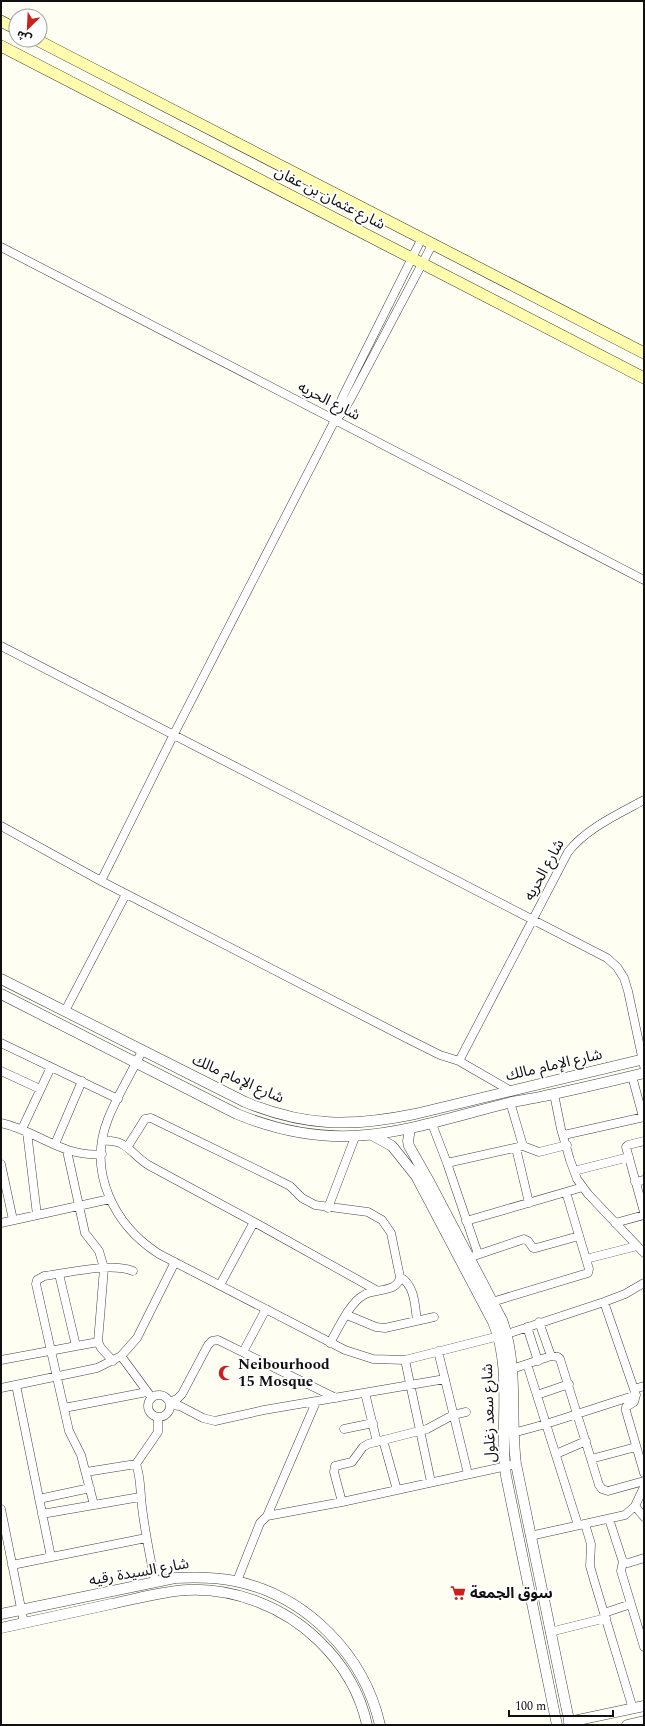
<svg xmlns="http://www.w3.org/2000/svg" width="645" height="1726" viewBox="0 0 645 1726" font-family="Spectral,'Noto Sans Arabic',serif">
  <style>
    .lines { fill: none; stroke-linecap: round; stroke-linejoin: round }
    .minor-casing { stroke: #434343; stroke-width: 9 }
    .tertiary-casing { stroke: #434343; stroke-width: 11 }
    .secondary-casing { stroke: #323232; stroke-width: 12 }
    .minor { stroke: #fff; stroke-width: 8 }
    .tertiary { stroke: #fff; stroke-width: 10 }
    .secondary { stroke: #fffdad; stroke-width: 11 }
    .labels { text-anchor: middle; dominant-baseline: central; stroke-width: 4; stroke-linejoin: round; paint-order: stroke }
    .street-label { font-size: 15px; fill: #101010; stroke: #fff }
    .poi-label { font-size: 15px; font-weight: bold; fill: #101010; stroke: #fff; text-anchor: start }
  </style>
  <rect width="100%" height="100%" fill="#fffef2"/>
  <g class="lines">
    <defs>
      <path id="minor" d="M1,247L644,580
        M335,420L342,413L350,400L433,243
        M1,646L607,958L617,967L624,978L628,991L644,1066
        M1,826L101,881L174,734L335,420L337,410L343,396L422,238
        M101,881L408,1039L440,1055L459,1061L568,852C587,828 617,815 644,800
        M65,1011L126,894
        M1,1043L118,1099
        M142,1051C131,1074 117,1096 108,1119C87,1172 114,1225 159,1254L345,1350L373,1359L405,1360L507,1334L604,1302L625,1294L644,1283
        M459,1061L511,1091
        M1,1071L40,1089
        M632,1076L643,1117
        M554,1094L561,1129L570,1160L577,1179L588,1194L644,1253
        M510,1102L523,1146
        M1,1123C38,1131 63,1158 102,1154
        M432,1124L447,1163L478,1254
        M22,1129L51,1067
        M27,1132L37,1215
        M564,1135L644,1117
        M103,1141C128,1139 131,1155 150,1166L254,1222L376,1290
        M644,1141L628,1145L626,1147L644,1212
        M55,1144L82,1081
        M128,1146L145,1119L151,1118L282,1182L290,1186L302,1198L315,1205L368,1212L382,1220L391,1233L400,1277C398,1293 375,1288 364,1295C350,1302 338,1329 330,1343
        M516,1148L529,1203
        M67,1151L85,1233L99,1251L104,1268L98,1342L101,1348L113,1361
        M447,1163L523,1146L539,1152L567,1145
        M1,1164L13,1220
        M574,1171L629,1157
        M635,1182L644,1180
        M328,1208L355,1137
        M466,1221L583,1187
        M1,1223L110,1199
        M615,1223L644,1215
        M474,1256L524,1239L528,1241L533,1248H536L579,1236
        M586,1259L637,1246
        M59,1274L76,1346
        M400,1277C415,1285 415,1306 417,1321
        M220,1285L254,1222
        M492,1302L588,1273L589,1269L586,1259L566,1192
        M604,1302L636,1395L634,1402L626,1407V1411L644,1473
        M347,1315L376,1327L385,1328L434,1317
        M539,1322L551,1356L558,1357L560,1359L599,1485L602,1489L608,1491L644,1481
        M527,1327L538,1361
        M438,1351L468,1474
        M243,1352L266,1309
        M121,1356L149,1394
        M1,1360L98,1342
        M405,1360L431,1482
        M527,1364L578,1525
        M512,1369L551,1356
        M16,1385L51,1557
        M1,1388L97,1368L121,1356L137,1338L175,1262
        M634,1389L644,1386
        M365,1393L377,1442
        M537,1395L569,1384
        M148 1406a11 11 0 1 1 22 0a11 11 0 1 1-22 0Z
        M170,1402L177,1399L182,1394L208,1345L212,1341L218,1340L336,1398
        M170,1405L180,1406L203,1418L215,1421L264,1410L445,1379
        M64,1408L147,1392
        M344,1429L373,1423
        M513,1433L546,1424L636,1395
        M383,1440L397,1490
        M556,1454L586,1441
        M591,1459L636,1447
        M86,1472L136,1464
        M39,1499L90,1488
        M342,1502L334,1472L335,1466L352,1462L363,1447L368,1444L427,1429L453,1415L466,1412
        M94,1505L81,1455L69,1431L36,1284L37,1280L44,1276C69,1273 110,1262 133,1271
        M635,1506L644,1517
        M1,1509L24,1623
        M42,1514L140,1497
        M267,1516L316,1402
        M609,1519L623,1562L628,1563L644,1558
        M585,1524L591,1544L590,1566L594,1580L633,1709
        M530,1536L625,1515L635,1506L644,1487
        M623,1561L621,1571L644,1647
        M12,1565L146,1538
        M155,1581C150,1557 145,1532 142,1507C140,1492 141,1477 136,1464L158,1432V1417
        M237,1581L260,1523L267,1516L342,1502L516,1464
        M604,1613L631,1604
        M550,1632L606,1618"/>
      <path id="tertiary" d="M1,979L245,1102C306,1127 352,1127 415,1114L644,1059
        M1,994L237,1114C342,1157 405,1129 508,1103C520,1100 532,1099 544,1096C577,1089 611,1081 644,1073
        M410,1129L408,1141L409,1146L430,1183L502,1320C519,1365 510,1417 516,1464L570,1725
        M372,1135L392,1146L416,1176L493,1322C513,1370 499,1425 506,1476L557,1725
        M1,1614L175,1578C196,1577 215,1577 235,1581C307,1596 364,1655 380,1725
        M1,1628C38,1620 74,1612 111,1604C136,1599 162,1591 188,1590C235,1588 284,1607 318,1640C342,1663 360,1692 367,1725
        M569,1722L644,1706
        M627,1725L644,1721"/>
      <path id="secondary" d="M1,21L16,29
        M37,40L644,353
        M1,46L644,378"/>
    </defs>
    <use href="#minor" class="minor-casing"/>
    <use href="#tertiary" class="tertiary-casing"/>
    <use href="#secondary" class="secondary-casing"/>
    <use href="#minor" class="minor"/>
    <use href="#tertiary" class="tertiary"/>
    <use href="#secondary" class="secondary"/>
  </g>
  <defs>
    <symbol id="mosque-bare" viewBox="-9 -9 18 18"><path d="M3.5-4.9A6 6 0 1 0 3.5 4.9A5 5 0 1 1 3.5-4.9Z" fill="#cd201a" stroke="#fff" stroke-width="2.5" paint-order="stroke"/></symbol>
    <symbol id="supermarket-bare" viewBox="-9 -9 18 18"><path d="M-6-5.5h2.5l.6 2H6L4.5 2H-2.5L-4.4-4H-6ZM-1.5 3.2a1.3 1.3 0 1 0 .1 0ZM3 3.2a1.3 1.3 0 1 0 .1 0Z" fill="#cd201a" stroke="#fff" stroke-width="2.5" paint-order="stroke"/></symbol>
  </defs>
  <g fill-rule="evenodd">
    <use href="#mosque-bare" x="215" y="1362" width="22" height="22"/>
    <use href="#supermarket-bare" x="447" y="1582" width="22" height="22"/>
  </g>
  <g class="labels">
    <g class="street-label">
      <text transform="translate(330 198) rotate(27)">شارع عثمان بن عفان</text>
      <text transform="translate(329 401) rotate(27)">شارع الحريه</text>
      <text transform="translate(544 870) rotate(-61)">شارع الحريه</text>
      <text transform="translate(554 1065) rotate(-13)">شارع الإمام مالك</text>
      <text transform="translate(238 1079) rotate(24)">شارع الإمام مالك</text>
      <text transform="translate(489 1413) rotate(-92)">شارع سعد زغلول</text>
      <text transform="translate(139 1572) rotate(-10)">شارع السيدة رقيه</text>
    </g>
    <g class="poi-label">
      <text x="238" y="1364">Neibourhood<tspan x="238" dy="17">15 Mosque</tspan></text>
      <text x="470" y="1593">سوق الجمعة</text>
    </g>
  </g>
  <rect width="645" height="1726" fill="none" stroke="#101010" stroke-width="4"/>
  <g transform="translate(28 28) rotate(204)"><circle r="19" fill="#ffffff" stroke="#9f9f9f"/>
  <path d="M0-3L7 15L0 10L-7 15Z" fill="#cd201a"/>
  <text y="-6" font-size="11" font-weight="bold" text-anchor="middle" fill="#101010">ش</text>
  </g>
  <path d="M509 1710v6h104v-6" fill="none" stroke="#101010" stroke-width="2"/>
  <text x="515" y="1710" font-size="12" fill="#101010" stroke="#ffffff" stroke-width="3" paint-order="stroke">100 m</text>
</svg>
